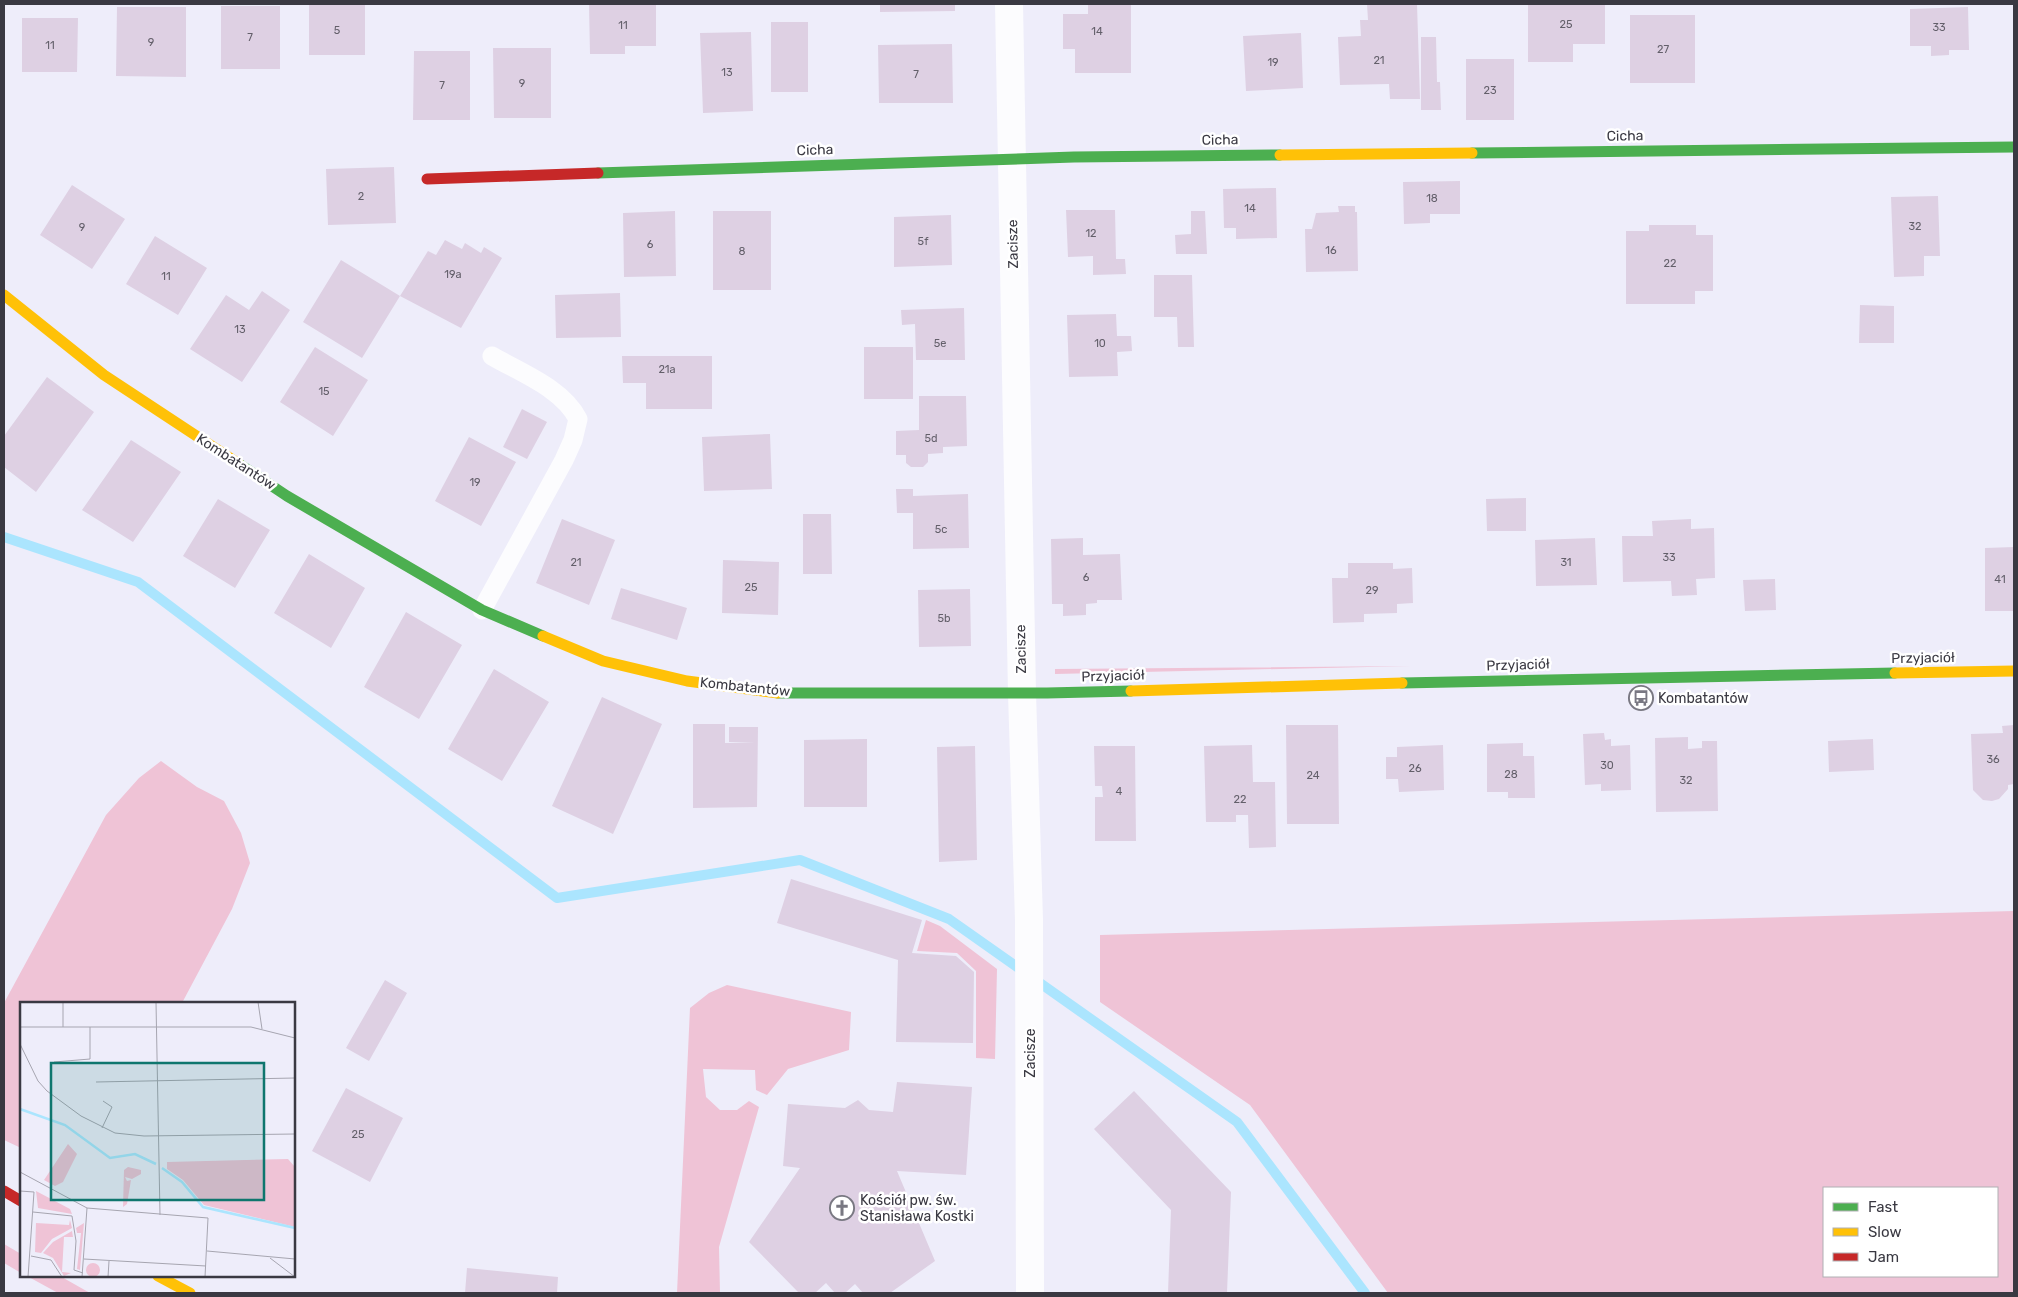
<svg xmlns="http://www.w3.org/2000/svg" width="2018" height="1297" viewBox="0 0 2018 1297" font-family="Rubik,sans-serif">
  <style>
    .green { fill: #efc3d6; fill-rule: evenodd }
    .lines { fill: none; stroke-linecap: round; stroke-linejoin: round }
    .stream { stroke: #abe5fe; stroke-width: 10 }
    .building { fill: #ded0e3 }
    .lane { stroke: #fcfcfe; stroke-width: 19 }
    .street { stroke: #fcfcfe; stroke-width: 28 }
    .fast { stroke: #4caf50; stroke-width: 11 }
    .slow { stroke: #ffc107; stroke-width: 11 }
    .jam { stroke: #c62828; stroke-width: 11 }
    .labels { text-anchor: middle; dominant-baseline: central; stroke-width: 5; stroke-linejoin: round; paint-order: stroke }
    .number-label { font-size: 11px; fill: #635f6a }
    .street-label { font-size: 14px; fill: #3a3942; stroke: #fff }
    .poi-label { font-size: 14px; fill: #3a3942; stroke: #fff; text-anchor: start }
    .inset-river { fill: none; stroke: #abe5fe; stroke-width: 2.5 }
    .inset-road { fill: none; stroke: #a6a5b0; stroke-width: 1 }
    .view { fill: #0f766e; fill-opacity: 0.15; stroke: #0f766e; stroke-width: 2.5 }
    .inset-edge { fill: none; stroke: #3a3942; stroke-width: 2.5 }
  </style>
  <rect width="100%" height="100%" fill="#eeedfa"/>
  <path class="green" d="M1411,666L1055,674V669Z
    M161,761L197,787L224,801L241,833L250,863L232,909L182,1003H21V1148L4,1140V1003L106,815L139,778Z
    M2014,911V1293H1388L1250,1105L1100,1002V935ZM1997,1188V1276H1824V1188Z
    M926,920L940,926L997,969L995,1059L976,1058V971L957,953L917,951Z
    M727,985L851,1012L849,1050L788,1069L767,1095L756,1090L755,1070L703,1069L706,1097L720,1110H737L749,1101L759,1107L719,1247L720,1293H677L690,1008L709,993Z
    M4,1244L21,1254V1273L4,1263Z
    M27,1276H60L90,1293H58Z"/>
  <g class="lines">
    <path class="stream" d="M4,537L138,582L557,898L800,860L949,919L1237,1122L1365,1293"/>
  </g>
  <path class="building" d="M309,4H365V55H309Z
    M589,4H656V46H625V54H590Z
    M880,4H955V11L880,12Z
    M1088,4H1131V73H1075V49H1063V14H1088Z
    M1367,4H1417L1420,99H1390L1389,84L1340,85L1338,37L1361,36L1360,20H1368Z
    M1528,4H1605V44H1573V62H1528Z
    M221,6H280V69H221Z
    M117,7H186V77L116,76Z
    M1968,7L1969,50H1949V55L1931,56V46H1910V9Z
    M1630,15H1695V83H1630Z
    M22,18H78L77,72H22Z
    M771,22H808V92H771Z
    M751,32L753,111L703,113L700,33Z
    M1301,33L1303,88L1246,91L1243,36Z
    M1421,37H1436L1437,82H1440L1441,110H1421Z
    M952,44L953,103H879L878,45Z
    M493,48H551V118H494Z
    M414,51H470V120H413Z
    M1466,59H1514V120H1466Z
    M394,167L396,223L328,225L326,169Z
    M1460,181V214H1430V223L1404,224L1403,182Z
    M72,185L125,219L92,269L40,235Z
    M1276,188L1277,238L1236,239V228H1224L1223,189Z
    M1938,196L1940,256H1924V276L1894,277L1891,197Z
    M1338,206H1355V212H1357L1358,271L1306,272L1305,229H1312L1316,213L1339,212Z
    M1066,210H1115L1116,259H1125L1126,274L1093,275V256L1068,257Z
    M675,211L676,276L624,277L623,213Z
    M713,211H771V290H713Z
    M1191,211H1205L1207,254H1176L1175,235L1191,234Z
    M951,215L952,265L894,267V217Z
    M1649,225H1696V235H1713V291H1695V304H1626V231H1649Z
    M155,236L207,268L178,315L126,284Z
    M445,240L462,249L465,243L481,253L484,247L502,258L461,328L400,296L428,251L436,255Z
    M341,260L400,296L362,358L303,322Z
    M1154,275H1192L1194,347H1178L1177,317H1154Z
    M262,291L290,310L242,382L190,349L226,295L249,310Z
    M620,293L621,337L556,338L555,295Z
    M1860,305L1894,306V343H1859Z
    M964,308L965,360H916L915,324L902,325L901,310Z
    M1116,314L1117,336H1131L1132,351L1117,352L1118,376L1069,377L1067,315Z
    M315,347L368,380L333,436L280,402Z
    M864,347H913V399H864Z
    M622,356H712V409H646V383H623Z
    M47,377L94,412L36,492L4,467V436Z
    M919,396H966L967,446L943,447V453L928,454V462L923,467H911L906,463V455H896V431L919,430Z
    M522,409L547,422L527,459L503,447Z
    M770,434L772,489L704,491L702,437Z
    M469,437L516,462L481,526L435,501Z
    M131,440L181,472L133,542L82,510Z
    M896,489H913V496L968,494L969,548L913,549V513H897Z
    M1526,498V531H1487L1486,499Z
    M218,499L270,530L235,588L183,556Z
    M803,514H831L832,574H803Z
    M562,519L615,540L589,605L536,583Z
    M1691,519V529L1714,528L1715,578L1696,579L1697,595L1672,596L1671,581L1623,582L1622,536H1653L1652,521Z
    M1083,538V555L1120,554L1122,600H1097V603L1086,604V615L1063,616V604H1052L1051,539Z
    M1595,538L1597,585L1536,586L1535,540Z
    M2014,547V611H1985V548Z
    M309,554L365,588L331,648L274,613Z
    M723,560L779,562L778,615L722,613Z
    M1348,563H1393V569L1412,568L1413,603L1397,604V613L1364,614V622L1333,623L1332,578H1348Z
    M1775,579L1776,610L1745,611L1743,580Z
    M621,588L687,608L677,640L611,619Z
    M970,589L971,646L919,647L918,590Z
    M406,612L462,645L419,719L364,687Z
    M494,669L549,702L502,781L448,749Z
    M602,697L662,724L613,834L552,806Z
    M693,724H725V743H755L729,742V727H758L757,807L693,808Z
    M1286,725H1338L1339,824H1287Z
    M2014,725V784L2008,785V789L1999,799L1992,801L1983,800L1973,790L1971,734L2003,733L2002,726Z
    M1604,733L1605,740L1611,739V746L1630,745L1631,790L1601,791V784L1585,785L1583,734Z
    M1688,737V749L1702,748V741H1717L1718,811L1656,812L1655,738Z
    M867,739V807H804V740Z
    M1873,739L1874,770L1829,772L1828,741Z
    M1523,743V756H1534L1535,798H1508V792H1487V744Z
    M1252,745L1253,782H1275L1276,847L1249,848L1248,815H1236V822H1206L1204,746Z
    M1443,745L1444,790L1399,792L1398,779H1386V757H1397V747Z
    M975,746L977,860L939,862L937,747Z
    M1094,746H1135L1136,841H1095V797H1103L1102,786H1095Z
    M791,879L922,920L912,953L956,956L974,972L973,1043L896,1042L898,960L777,923Z
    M385,980L407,993L369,1061L346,1048Z
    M897,1082L972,1087L966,1175L897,1171L935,1261L890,1293H863L855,1284L845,1293H835L826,1283L815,1293H799L749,1242L800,1168L783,1166L788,1104L845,1108L858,1100L869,1110L893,1112Z
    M346,1088L403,1118L370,1182L312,1151Z
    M1134,1091L1231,1192L1227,1293H1168L1171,1210L1094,1129Z
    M467,1268L558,1277L557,1293H465Z"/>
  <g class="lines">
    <path class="lane" d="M482,610L564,460L573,440L578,419C562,388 521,373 492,356"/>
    <path class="street" d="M1009,4L1022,693L1029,920L1030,1293"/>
    <path class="fast" d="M1472,153L2014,147
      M598,173L1074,157L1280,155
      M239,464L287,496L482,610L543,636
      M1402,683L1895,673
      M778,693H1047L1131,691"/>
    <path class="slow" d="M1280,155L1472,153
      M4,295L104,375L239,464
      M543,636L603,661L687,681L778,693
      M1895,673L2014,671
      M1131,691L1402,683
      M158,1276L190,1293"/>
    <path class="jam" d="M427,179L598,173
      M4,1191L21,1201"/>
  </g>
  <defs>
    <symbol id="bus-ring" viewBox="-11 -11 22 22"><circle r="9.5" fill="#fff" stroke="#797882" stroke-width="1.5"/><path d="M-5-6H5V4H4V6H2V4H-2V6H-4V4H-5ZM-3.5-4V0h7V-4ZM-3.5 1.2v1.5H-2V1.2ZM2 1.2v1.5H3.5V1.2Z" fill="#797882"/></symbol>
    <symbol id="church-ring" viewBox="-11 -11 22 22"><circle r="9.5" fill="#fff" stroke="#797882" stroke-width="1.5"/><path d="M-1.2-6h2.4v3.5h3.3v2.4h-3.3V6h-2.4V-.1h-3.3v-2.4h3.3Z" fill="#797882"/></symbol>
  </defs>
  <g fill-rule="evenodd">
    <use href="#bus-ring" x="1627" y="684" width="28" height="28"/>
    <use href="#church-ring" x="828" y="1194" width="28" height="28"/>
  </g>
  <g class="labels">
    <g class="number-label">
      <text x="1566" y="24">25</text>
      <text x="623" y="25">11</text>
      <text x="1939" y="27">33</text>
      <text x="337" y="30">5</text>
      <text x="1097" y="31">14</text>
      <text x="250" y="37">7</text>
      <text x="151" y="42">9</text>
      <text x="50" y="45">11</text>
      <text x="1663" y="49">27</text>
      <text x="1379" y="60">21</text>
      <text x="1273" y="62">19</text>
      <text x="727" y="72">13</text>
      <text x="916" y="74">7</text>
      <text x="522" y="83">9</text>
      <text x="442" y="85">7</text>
      <text x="1490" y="90">23</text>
      <text x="361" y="196">2</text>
      <text x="1432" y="198">18</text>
      <text x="1250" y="208">14</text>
      <text x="1915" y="226">32</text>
      <text x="82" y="227">9</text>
      <text x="1091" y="233">12</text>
      <text x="923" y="241">5f</text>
      <text x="650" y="244">6</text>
      <text x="1331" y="250">16</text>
      <text x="742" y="251">8</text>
      <text x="1670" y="263">22</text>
      <text x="453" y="274">19a</text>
      <text x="166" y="276">11</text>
      <text x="240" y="329">13</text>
      <text x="940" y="343">5e</text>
      <text x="1100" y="343">10</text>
      <text x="667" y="369">21a</text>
      <text x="324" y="391">15</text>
      <text x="931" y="438">5d</text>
      <text x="475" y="482">19</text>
      <text x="941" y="529">5c</text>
      <text x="1669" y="557">33</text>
      <text x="576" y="562">21</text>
      <text x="1566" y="562">31</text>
      <text x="1086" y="577">6</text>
      <text x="2000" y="579">41</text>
      <text x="751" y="587">25</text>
      <text x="1372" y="590">29</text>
      <text x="944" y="618">5b</text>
      <text x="1993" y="759">36</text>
      <text x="1607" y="765">30</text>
      <text x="1415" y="768">26</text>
      <text x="1511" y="774">28</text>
      <text x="1313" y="775">24</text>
      <text x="1686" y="780">32</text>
      <text x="1119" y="791">4</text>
      <text x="1240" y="799">22</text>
      <text x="358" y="1134">25</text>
    </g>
    <g class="street-label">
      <text transform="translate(1625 136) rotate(-1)">Cicha</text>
      <text transform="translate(1220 140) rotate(-1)">Cicha</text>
      <text transform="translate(815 150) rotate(-2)">Cicha</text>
      <text transform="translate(1013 244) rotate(-91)">Zacisze</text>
      <text transform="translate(236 462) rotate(33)">Kombatantów</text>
      <text transform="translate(1021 649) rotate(-91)">Zacisze</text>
      <text transform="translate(1923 658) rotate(-1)">Przyjaciół</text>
      <text transform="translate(1518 665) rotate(-2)">Przyjaciół</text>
      <text transform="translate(1113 676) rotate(-2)">Przyjaciół</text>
      <text transform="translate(745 687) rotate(6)">Kombatantów</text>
      <text transform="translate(1030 1053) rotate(-90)">Zacisze</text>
    </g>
    <g class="poi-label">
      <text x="1658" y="698">Kombatantów</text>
      <text x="860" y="1200">Kościół pw. św.<tspan x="860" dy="16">Stanisława Kostki</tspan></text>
    </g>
  </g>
  <g transform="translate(20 1002)">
    <rect width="275" height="275" fill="#eeedfa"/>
    <path d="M48,142L57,152L43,180L35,184L24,178ZM268,157L275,165V225L184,203L163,178L147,167V160ZM108,165L121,168V172L112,177L105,175L107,179L111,178L107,202L103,205L104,168ZM16,189L50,207L52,212L18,206ZM50,218L52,226L32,237L21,251L15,250L16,221L49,223ZM64,221L60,268L57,267L61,231H57L56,226ZM52,229L53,235H44L42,270L51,271L44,274L33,256L23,251L33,240ZM66 268a7 7 0 1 1 14 0a7 7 0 1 1-14 0Z" fill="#efc3d6"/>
    <path class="inset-river" d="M0,107L45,123L90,156L115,152L136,162M142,166L162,180L183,205L275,226"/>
    <path class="inset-road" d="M43,0V25M136,0L140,213M238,0L242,27M0,25H231L275,36M0,42L18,79L27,89L61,114L95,131L124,134L275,132M34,60L70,57V25M76,80L275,76M82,126L92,105L83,99M0,170L67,206L188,216L185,275M0,189L14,190L8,275M13,210L52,214L56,239L54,268L63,271M187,249L275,257M11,254L31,258L42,275M250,256L275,275M64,257L186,264M62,275L67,206M88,275L89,259"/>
    <path class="view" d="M31,61H244V198H31Z"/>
    <rect width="275" height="275" class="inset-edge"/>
  </g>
  <rect width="2018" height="1297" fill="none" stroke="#3a3942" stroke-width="10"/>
  <rect x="1823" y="1187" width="175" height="90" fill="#ffffff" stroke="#b0b0b3"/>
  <rect x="1833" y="1203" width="25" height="8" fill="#4caf50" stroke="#b0b0b3"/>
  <text x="1868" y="1212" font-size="15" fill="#3a3942">Fast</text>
  <rect x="1833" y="1228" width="25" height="8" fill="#ffc107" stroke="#b0b0b3"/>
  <text x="1868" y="1237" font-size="15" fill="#3a3942">Slow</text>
  <rect x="1833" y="1253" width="25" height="8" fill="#c62828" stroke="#b0b0b3"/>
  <text x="1868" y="1262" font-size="15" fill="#3a3942">Jam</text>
</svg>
